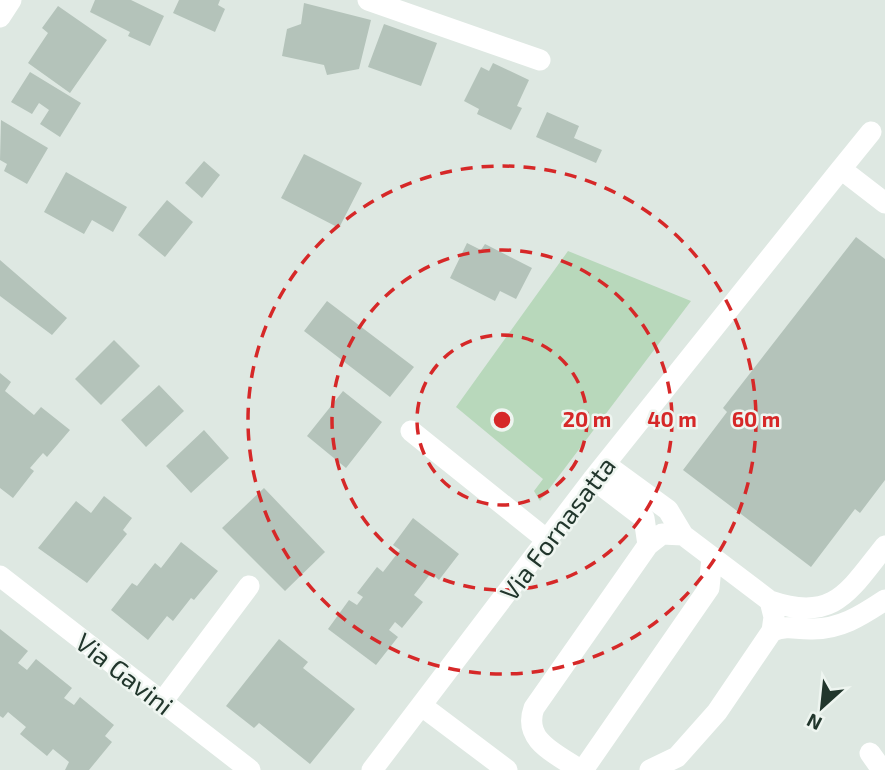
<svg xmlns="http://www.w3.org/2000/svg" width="885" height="770" viewBox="0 0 885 770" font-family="'Exo 2',sans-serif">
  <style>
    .green { fill: #b8d8bb }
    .building { fill: #b4c3ba }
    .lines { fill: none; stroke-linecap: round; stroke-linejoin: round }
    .minor { stroke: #fff; stroke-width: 21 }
    .ring { fill: none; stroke: #d62828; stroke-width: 3.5; stroke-dasharray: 12 9 }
    .labels { text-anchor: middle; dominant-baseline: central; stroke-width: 5; stroke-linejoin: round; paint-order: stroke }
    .street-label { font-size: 26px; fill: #21362c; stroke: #eef5f0 }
    .centre { fill: #d62828; stroke: #eef5f0; stroke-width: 3.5 }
    .ring-label { font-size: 21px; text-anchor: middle; font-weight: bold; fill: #d62828; stroke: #eef5f0; stroke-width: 5; stroke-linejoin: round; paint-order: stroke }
  </style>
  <rect width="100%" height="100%" fill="#dee8e2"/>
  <path class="green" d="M568,251L691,301L540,501L534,491L543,479L456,407Z"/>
  <path class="building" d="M95,0H131L164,16L150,46L128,36L130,32L90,12Z
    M179,0H220L218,5L225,9L215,32L173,13Z
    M304,3L371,20L359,69L327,75L324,65L282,56L287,29L301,24Z
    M58,6L107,40L70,93L28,63L48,33L42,28Z
    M384,24L437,43L421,86L368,67Z
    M493,63L529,80L517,106L522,108L511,130L477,114L479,109L464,101L481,67L489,71Z
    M30,72L81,103L60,137L40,124L49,110L39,103L32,114L11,102Z
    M547,112L579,126L574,138L602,150L596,163L536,137Z
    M1,120L48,148L27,184L4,171L7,164L0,160Z
    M304,154L362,183L339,228L281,198Z
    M204,161L220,175L202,198L185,183Z
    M66,172L127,207L113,232L92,220L84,234L44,212Z
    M167,200L193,222L165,257L138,235Z
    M856,237L885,259V480L860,513L855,509L811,567L683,470L727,412L723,408Z
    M467,243L481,250L485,244L532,268L516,299L500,291L495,301L450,278Z
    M0,260L67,318L52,335L0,296Z
    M327,301L414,367L390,397L304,331Z
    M114,340L140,366L101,405L75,379Z
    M0,373L11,382L5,391L34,415L41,407L70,430L47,457L43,453L30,468L34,471L13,498L0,488Z
    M159,385L184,411L146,447L121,420Z
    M343,391L382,422L346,468L307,436Z
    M204,430L229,458L191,493L166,466Z
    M264,488L325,552L285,591L222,528Z
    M104,496L132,518L123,530L127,534L87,583L38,548L76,501L91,513Z
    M413,518L459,554L439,580L431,573L414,595L423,602L402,628L395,622L389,630L398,637L376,665L328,629L349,600L357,605L363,597L357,593L377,567L383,572L400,550L393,545Z
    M181,542L218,571L194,600L191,598L173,621L167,616L148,640L111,610L132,583L137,586L155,563L161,568Z
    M0,629L28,651L18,663L27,670L36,659L72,688L64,698L74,705L80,697L114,725L105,736L112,742L89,770H65L69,762L53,749L47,756L20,734L26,727L8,712L3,718L0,716Z
    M279,639L308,662L303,668L355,709L310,764L259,723L254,728L226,706Z"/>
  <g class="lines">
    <path class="minor" d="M368,0L540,60
      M0,17L11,0
      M841,169L871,132
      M411,431L547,540
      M605,464L668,510L683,535L770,601C834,623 849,591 885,546
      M593,479L644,518L648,545
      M0,576L250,770
      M772,631C790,625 793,629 810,629C839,630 861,616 885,600
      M162,702L249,586
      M422,706L507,770
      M870,753L882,770
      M372,770L593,479L841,169L885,203
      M580,770C557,754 522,741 534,708L648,545L662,534L683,535
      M583,770L709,588L712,557
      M650,770L677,757L717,712L772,631L774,617L770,601"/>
  </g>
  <g class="ring">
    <circle cx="502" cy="420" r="85"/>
    <circle cx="502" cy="420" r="170"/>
    <circle cx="502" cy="420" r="254"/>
  </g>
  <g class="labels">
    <g class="street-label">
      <text transform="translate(557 528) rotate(-53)">Via Fornasatta</text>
      <text transform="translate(125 673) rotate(38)">Via Gavini</text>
    </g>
  </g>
  <circle cx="502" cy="420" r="10" class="centre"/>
  <g class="ring-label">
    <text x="587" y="427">20 m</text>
    <text x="672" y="427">40 m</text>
    <text x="756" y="427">60 m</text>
  </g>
  <g transform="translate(822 707) rotate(207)" stroke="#eef5f0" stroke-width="5" paint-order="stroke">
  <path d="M0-5L12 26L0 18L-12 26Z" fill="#21362c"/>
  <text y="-10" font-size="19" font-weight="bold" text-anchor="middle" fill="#21362c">N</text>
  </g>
</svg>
